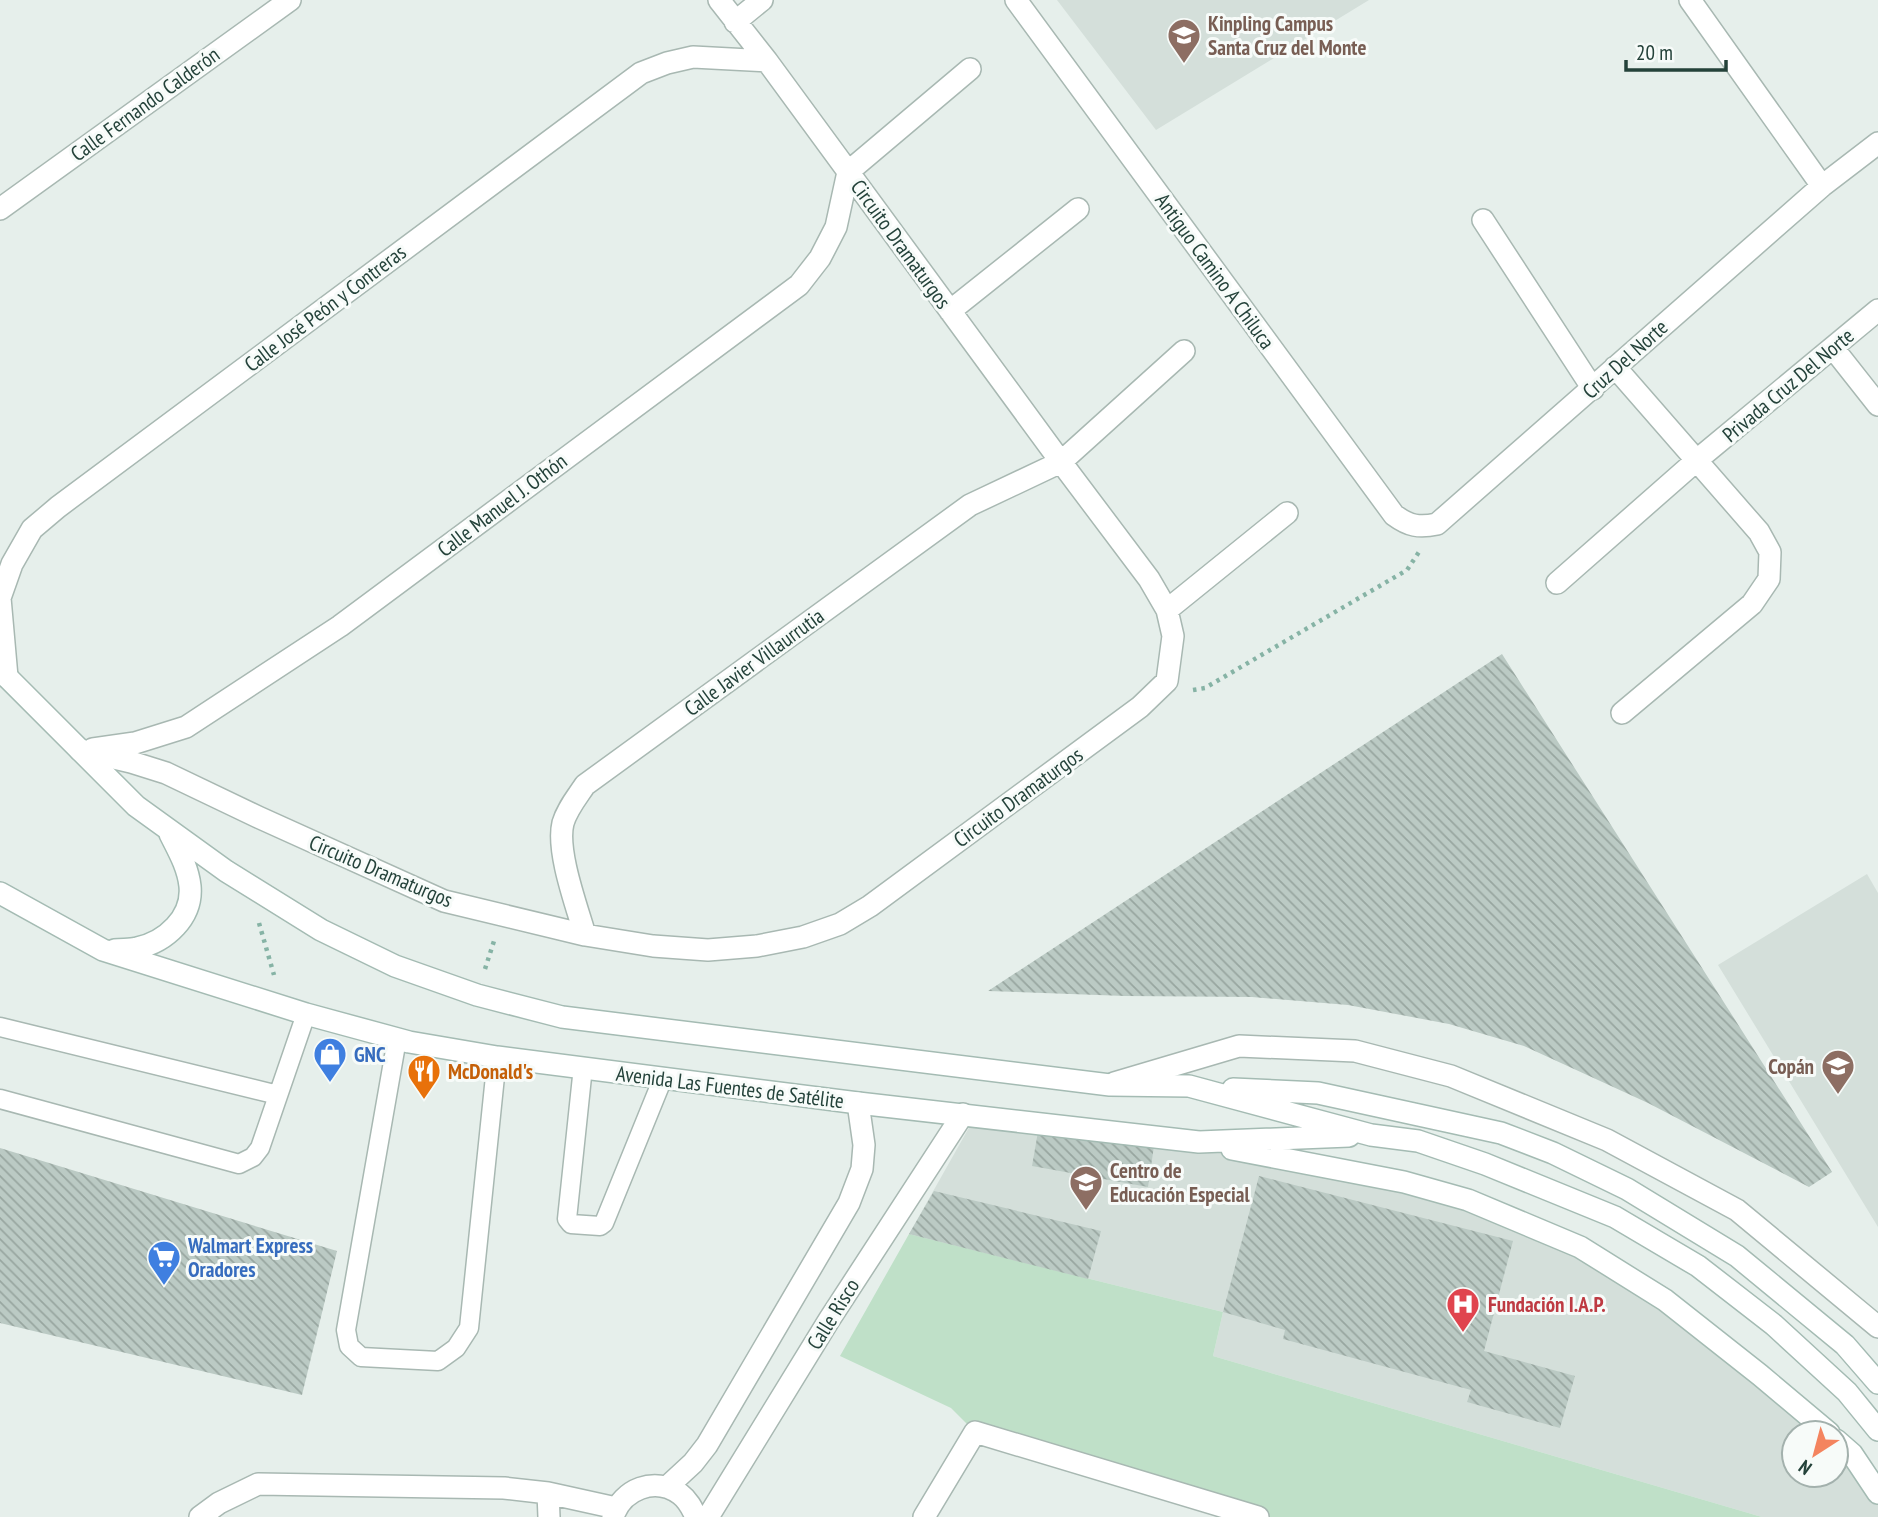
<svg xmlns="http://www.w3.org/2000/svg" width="1878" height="1517" viewBox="0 0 1878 1517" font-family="'PT Sans Narrow',sans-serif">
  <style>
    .built { fill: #d4dfda }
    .green { fill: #bfe0c8 }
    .building { fill: url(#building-back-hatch) }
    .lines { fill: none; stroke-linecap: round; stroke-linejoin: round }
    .lane-casing { stroke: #a8b8b2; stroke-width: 21 }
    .street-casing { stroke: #a8b8b2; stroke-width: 24 }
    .secondary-casing { stroke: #a4bbb3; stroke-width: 24 }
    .path { stroke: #86b3a5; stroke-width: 4.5; stroke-dasharray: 3.5 5; stroke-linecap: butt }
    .lane { stroke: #fff; stroke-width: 18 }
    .street { stroke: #fff; stroke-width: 21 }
    .secondary { stroke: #fff; stroke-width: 21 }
    .labels { text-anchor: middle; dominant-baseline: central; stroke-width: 6; stroke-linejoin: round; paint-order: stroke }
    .education-label { font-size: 21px; font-weight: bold; fill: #785e54; stroke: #f7fbf9; text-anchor: start }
    .street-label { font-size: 21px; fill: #24423a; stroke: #f7fbf9 }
    .shop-label { font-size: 21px; font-weight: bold; fill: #366cbe; stroke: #f7fbf9; text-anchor: start }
    .food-label { font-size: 21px; font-weight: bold; fill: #c56008; stroke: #f7fbf9; text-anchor: start }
    .health-label { font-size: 21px; font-weight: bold; fill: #be3a42; stroke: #f7fbf9; text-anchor: start }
  </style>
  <defs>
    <pattern id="building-back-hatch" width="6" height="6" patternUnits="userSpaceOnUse" patternTransform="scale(1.75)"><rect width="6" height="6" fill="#bbcac4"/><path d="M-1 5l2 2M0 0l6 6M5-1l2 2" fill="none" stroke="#98a6a0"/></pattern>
  </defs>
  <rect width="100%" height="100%" fill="#e6efeb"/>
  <path class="built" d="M1057,0H1369L1156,130Z
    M1867,874L1878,893V1227L1718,965Z
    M975,1117L1199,1142L1404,1182L1580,1247L1829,1433H1794V1475H1836V1440L1878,1493V1517H1762L1213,1356L1223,1312L909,1234Z"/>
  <path class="green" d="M909,1234L1223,1312L1213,1356L1762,1517H1258L975,1432L951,1408L840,1356Z"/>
  <path class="building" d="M1502,654L1832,1172L1809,1187L1648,1103L1524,1046L1449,1024L1348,1005L1252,997L1125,996L988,991Z
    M1039,1126L1154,1146L1148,1187L1032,1166Z
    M0,1148L337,1251L302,1395L0,1323Z
    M1259,1176L1513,1241L1484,1351L1575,1376L1560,1428L1467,1402L1471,1390L1283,1339L1285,1330L1223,1312Z
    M934,1191L1101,1231L1088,1279L909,1234Z"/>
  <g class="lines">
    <defs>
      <path id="lane" d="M0,1027L278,1095
        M397,1039L346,1330L349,1346L361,1357L438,1361L456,1348L469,1328L497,1057
        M583,1067L567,1219L571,1224L600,1226L604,1223L663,1078
        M0,1099L239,1164L253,1157L260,1148L306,1014"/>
      <path id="street" d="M1016,0L1394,515C1409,526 1419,528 1437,524L1822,186L1878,143
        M1690,0L1822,186
        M735,22L762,0
        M0,209L290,0
        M1483,220L1593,389
        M950,311L1078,209
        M1833,348L1878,405
        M1615,367L1759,532L1770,552L1769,579L1752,604L1622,713
        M1557,583L1697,460L1878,310
        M1167,610L1287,513
        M7,677L0,598L12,564L32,529L58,507L641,73L667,63L693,57L767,61
        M93,749L135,743L186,727L340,626L799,285L820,258L836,227L848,172L970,69
        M80,750L131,762L166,773L258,817L444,901L585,935L653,946L708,950L757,946L803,937L840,924L870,906L1140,707L1167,681L1173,636L1167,610L1149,579L1061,462L767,61L719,0
        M585,935C577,907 556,851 563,823C567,809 577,797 585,785L970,505L1061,462L1184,351
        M1114,1083L1239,1046L1355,1051L1451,1076L1607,1140L1737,1210L1878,1327
        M667,1487L693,1463L707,1445L849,1203L862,1169L864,1145L858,1103
        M548,1493L549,1517
        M200,1517L219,1503L258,1484L504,1488L548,1493L616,1508
        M613,1517C622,1489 655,1476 680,1494C688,1500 692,1508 696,1517
        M708,1517L829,1320L963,1114
        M924,1517L975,1432L1258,1517"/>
      <path id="secondary" d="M0,668L7,677L136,806L226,871L321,930L395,966L477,995L562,1017L1110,1085L1189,1086L1371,1135L1418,1141L1485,1164L1615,1217L1698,1266L1774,1325L1847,1392L1878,1430
        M0,893L103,950L306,1014L409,1042L497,1057L858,1103L1199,1142L1349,1136
        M115,950C122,949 131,950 137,948C166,942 193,917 190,886C188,867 178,850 170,834
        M1233,1089L1318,1093L1501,1133L1553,1153L1627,1189L1737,1256L1845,1345L1878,1383
        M1232,1149L1404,1182L1468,1200L1580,1247L1665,1300L1760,1375L1829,1433
        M1836,1440L1852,1454L1878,1493"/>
    </defs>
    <use href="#lane" class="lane-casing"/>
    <use href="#street" class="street-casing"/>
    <use href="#secondary" class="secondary-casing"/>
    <path class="path" d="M1193,690L1205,688L1407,570L1419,552
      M259,923L274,975
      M485,969L494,941"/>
    <use href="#lane" class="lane"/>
    <use href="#street" class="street"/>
    <use href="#secondary" class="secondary"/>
  </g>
  <defs>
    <symbol id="school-pin" viewBox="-11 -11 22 30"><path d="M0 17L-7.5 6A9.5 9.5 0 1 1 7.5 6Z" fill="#8d6e63" stroke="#f7fbf9"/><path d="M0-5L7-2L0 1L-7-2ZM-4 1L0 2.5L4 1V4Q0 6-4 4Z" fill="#fff"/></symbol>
    <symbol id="shop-pin" viewBox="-11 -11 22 30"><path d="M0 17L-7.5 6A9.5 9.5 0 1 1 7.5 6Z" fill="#3f7fe0" stroke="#f7fbf9"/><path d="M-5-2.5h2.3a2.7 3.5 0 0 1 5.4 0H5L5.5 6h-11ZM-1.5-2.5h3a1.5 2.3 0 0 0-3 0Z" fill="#fff"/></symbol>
    <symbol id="restaurant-pin" viewBox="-11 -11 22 30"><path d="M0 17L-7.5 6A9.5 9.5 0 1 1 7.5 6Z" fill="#e8710a" stroke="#f7fbf9"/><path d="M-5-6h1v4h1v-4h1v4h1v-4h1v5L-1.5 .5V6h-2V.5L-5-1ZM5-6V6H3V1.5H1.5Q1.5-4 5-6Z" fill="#fff"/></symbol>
    <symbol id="supermarket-pin" viewBox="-11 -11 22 30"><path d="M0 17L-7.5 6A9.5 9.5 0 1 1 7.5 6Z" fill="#3f7fe0" stroke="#f7fbf9"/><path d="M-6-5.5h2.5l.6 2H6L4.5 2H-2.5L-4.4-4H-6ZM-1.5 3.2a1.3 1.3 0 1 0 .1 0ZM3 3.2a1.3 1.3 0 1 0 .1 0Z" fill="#fff"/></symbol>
    <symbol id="hospital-pin" viewBox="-11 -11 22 30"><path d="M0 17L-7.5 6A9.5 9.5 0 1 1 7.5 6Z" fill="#e0444e" stroke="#f7fbf9"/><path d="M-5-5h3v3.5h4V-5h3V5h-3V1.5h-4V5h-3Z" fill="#fff"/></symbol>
  </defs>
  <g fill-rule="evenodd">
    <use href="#school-pin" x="1165" y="16" width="38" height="52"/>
    <use href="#shop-pin" x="311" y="1035" width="38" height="52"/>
    <use href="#school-pin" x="1819" y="1047" width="38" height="52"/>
    <use href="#restaurant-pin" x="405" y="1052" width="38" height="52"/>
    <use href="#school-pin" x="1067" y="1163" width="38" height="52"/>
    <use href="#supermarket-pin" x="145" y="1238" width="38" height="52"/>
    <use href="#hospital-pin" x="1444" y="1285" width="38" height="52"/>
  </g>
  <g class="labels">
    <g class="education-label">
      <text x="1208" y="23">Kinpling Campus<tspan x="1208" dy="24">Santa Cruz del Monte</tspan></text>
      <text x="1814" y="1066" text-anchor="end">Copán</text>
      <text x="1110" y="1170">Centro de<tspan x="1110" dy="24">Educación Especial</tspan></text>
    </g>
    <g class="street-label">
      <text transform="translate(145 104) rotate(-36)">Calle Fernando Calderón</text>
      <text transform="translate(901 244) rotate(54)">Circuito Dramaturgos</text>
      <text transform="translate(1215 271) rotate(54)">Antiguo Camino A Chiluca</text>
      <text transform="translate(325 308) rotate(-37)">Calle José Peón y Contreras</text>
      <text transform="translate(1625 359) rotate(-42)">Cruz Del Norte</text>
      <text transform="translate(1788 385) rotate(-40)">Privada Cruz Del Norte</text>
      <text transform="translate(502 505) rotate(-37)">Calle Manuel J. Othón</text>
      <text transform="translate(754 662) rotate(-36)">Calle Javier Villaurrutia</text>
      <text transform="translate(1018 797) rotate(-36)">Circuito Dramaturgos</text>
      <text transform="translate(381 871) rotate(23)">Circuito Dramaturgos</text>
      <text transform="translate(730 1087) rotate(7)">Avenida Las Fuentes de Satélite</text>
      <text transform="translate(833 1314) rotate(-58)">Calle Risco</text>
    </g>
    <g class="shop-label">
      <text x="354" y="1054">GNC</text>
      <text x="188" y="1245">Walmart Express<tspan x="188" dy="24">Oradores</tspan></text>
    </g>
    <g class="food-label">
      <text x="448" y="1071">McDonald's</text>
    </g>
    <g class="health-label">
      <text x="1488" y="1304">Fundación I.A.P.</text>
    </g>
  </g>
  <g transform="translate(1815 1454) rotate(216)"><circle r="33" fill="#f7fbf9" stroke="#a3b1ad" stroke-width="2"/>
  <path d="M0-5L12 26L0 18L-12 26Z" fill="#f4845f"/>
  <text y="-10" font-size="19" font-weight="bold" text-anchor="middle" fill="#24423a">N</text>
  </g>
  <path d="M1626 60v10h100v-10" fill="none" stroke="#24423a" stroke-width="3.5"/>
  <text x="1636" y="60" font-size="21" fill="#24423a" stroke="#f7fbf9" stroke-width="5" paint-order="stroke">20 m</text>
</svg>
